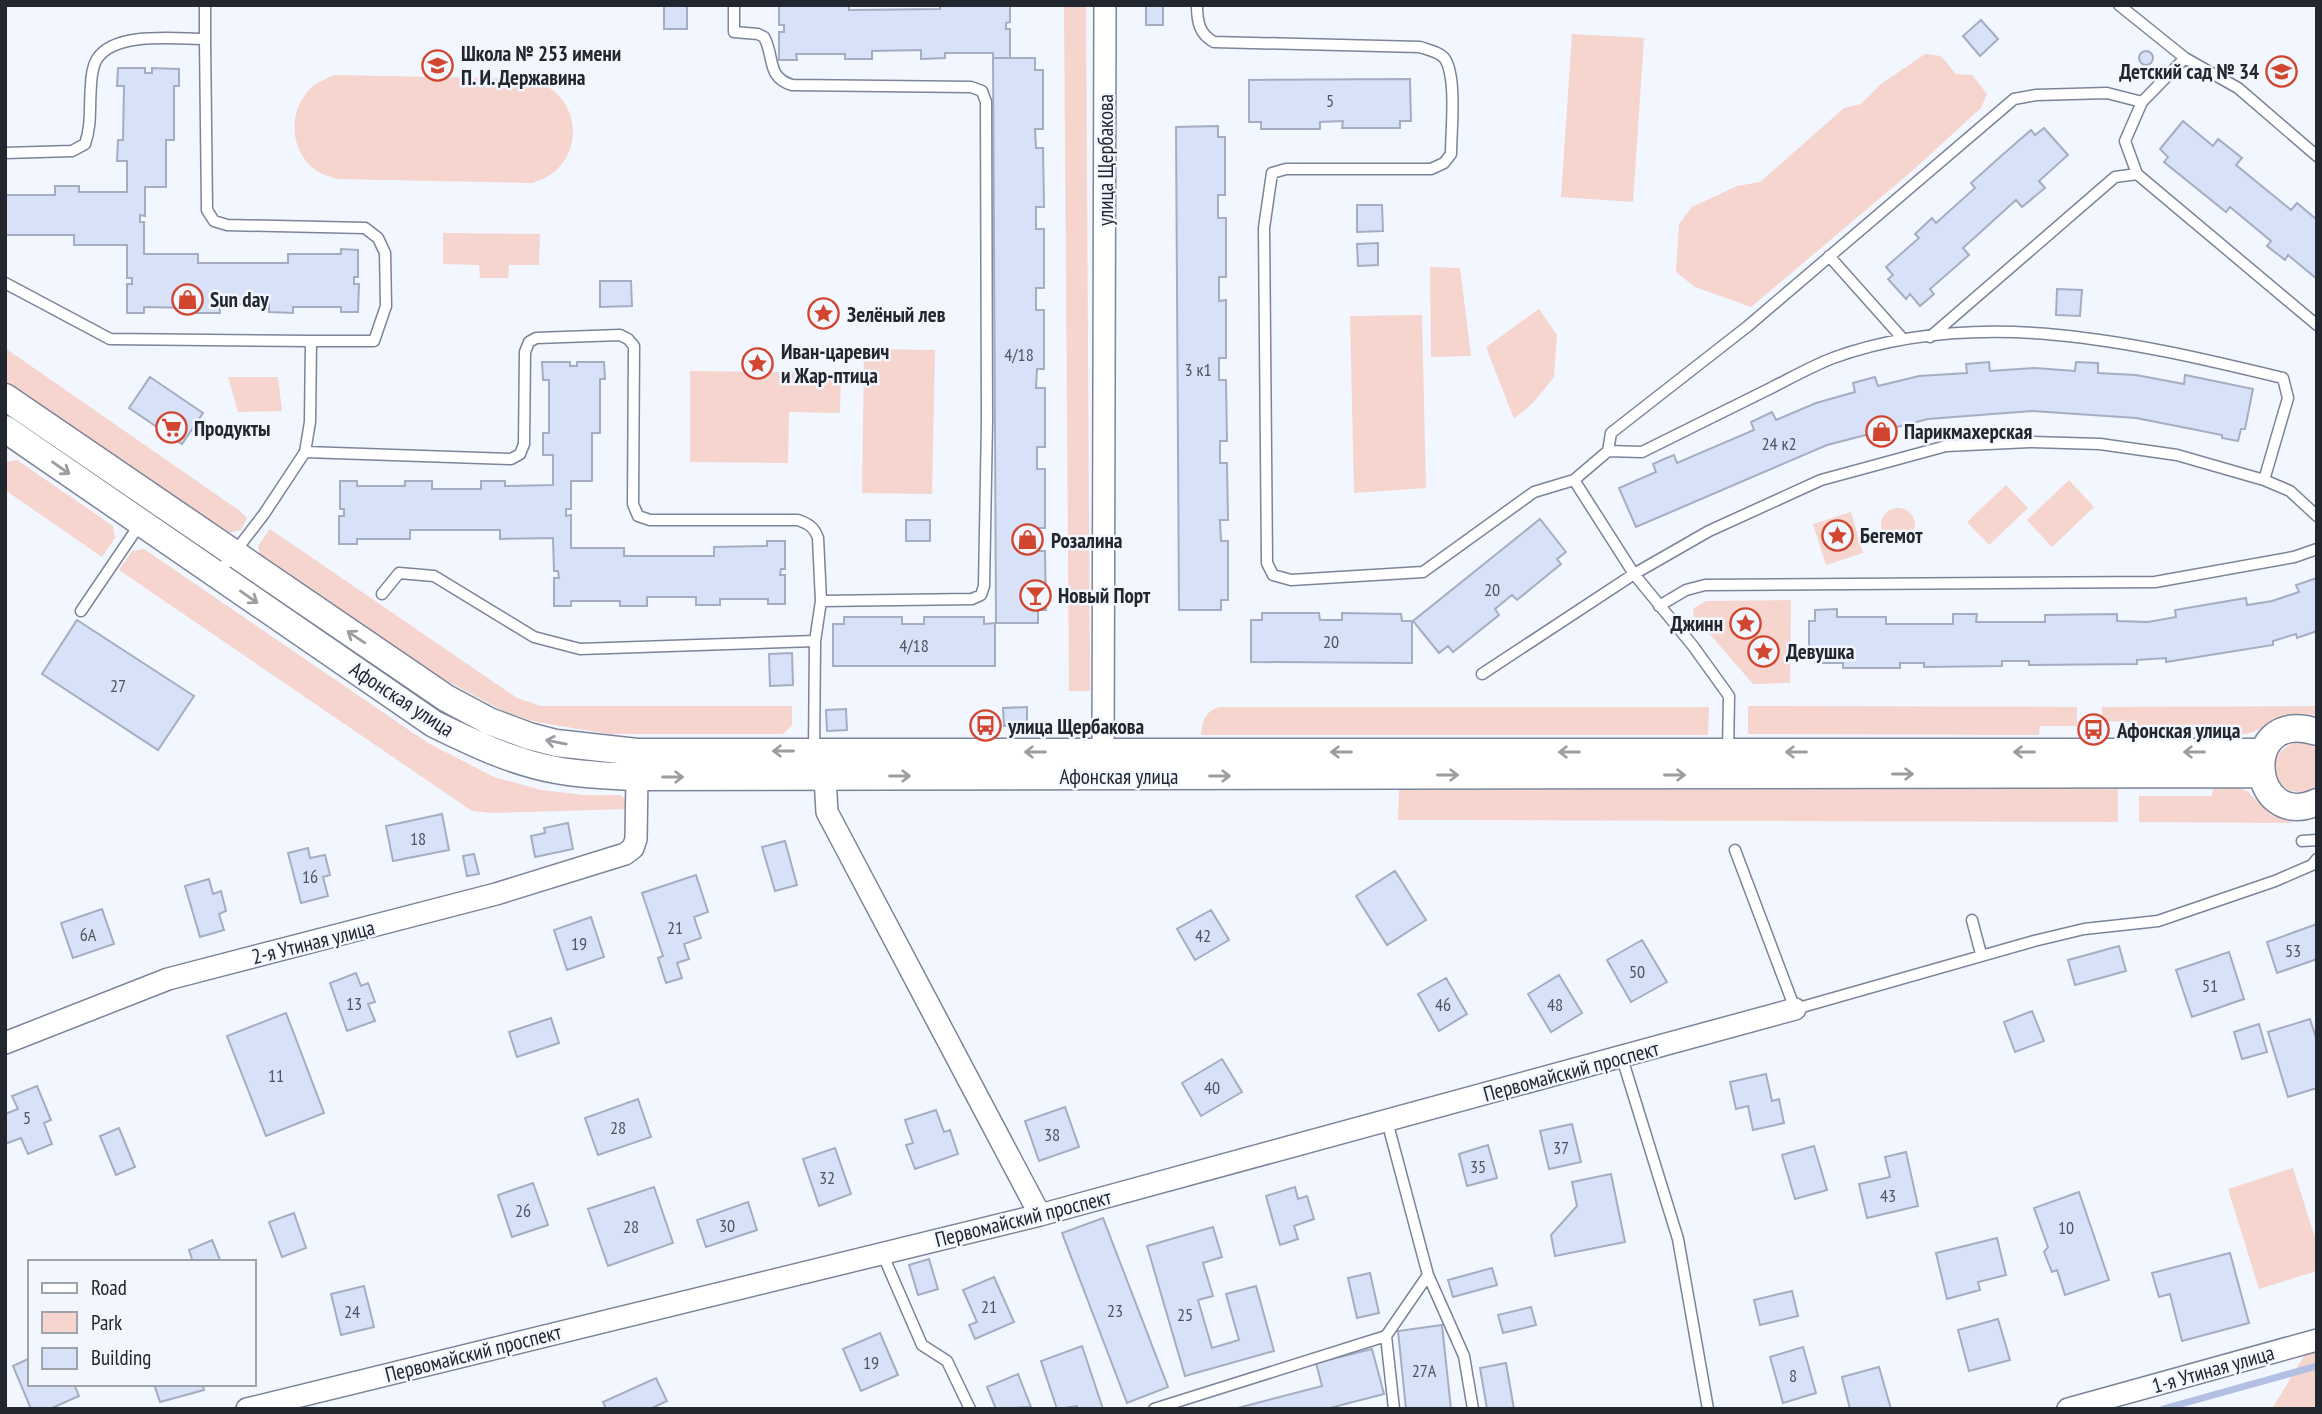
<svg xmlns="http://www.w3.org/2000/svg" width="2322" height="1414" viewBox="0 0 2322 1414" font-family="'PT Sans Narrow',sans-serif">
  <style>
    .green { fill: #f5d5ce }
    .lines { fill: none; stroke-linecap: round; stroke-linejoin: round }
    .stream { stroke: #b2c0e3; stroke-width: 7 }
    .building { fill: #d7e1f7; stroke: #a5adc3; stroke-width: 2 }
    .service-casing { stroke: #7c8499; stroke-width: 13 }
    .minor-casing { stroke: #7c8499; stroke-width: 24 }
    .tertiary-casing { stroke: #7c8499; stroke-width: 29 }
    .service { stroke: #fff; stroke-width: 10 }
    .minor { stroke: #fff; stroke-width: 21 }
    .tertiary { stroke: #fff; stroke-width: 26 }
    .oneway { stroke: #9c9da1 }
    .labels { text-anchor: middle; dominant-baseline: central; stroke-width: 5; stroke-linejoin: round; paint-order: stroke }
    .number-label { font-size: 18px; fill: #4f5560 }
    .poi-label { font-size: 21px; font-weight: bold; fill: #22262e; stroke: #f2f6ff; text-anchor: start }
    .street-label { font-size: 21px; fill: #22262e; stroke: #f2f6ff }
  </style>
  <rect width="100%" height="100%" fill="#f2f6ff"/>
  <path class="green" d="M1064,5H1086L1090,691H1069Z
    M1572,34L1644,38L1633,202L1561,197Z
    M1925,54L1941,56L1956,74L1972,75L1987,94L1981,108L1912,171L1751,307L1695,287L1676,272L1679,224L1692,207L1737,186L1760,182L1844,108L1861,104L1881,84Z
    M334,75L529,79C536,82 544,84 550,88C579,108 581,151 553,173C548,177 539,180 533,183L338,179C331,177 323,175 317,171C288,151 287,108 314,85C320,81 328,78 334,75Z
    M443,233L540,234L539,265H509L508,278H480L479,265L443,264Z
    M1430,267L1460,268L1471,356L1431,357Z
    M1539,309L1557,335L1554,377L1534,402L1514,419L1486,347Z
    M1422,315L1426,488L1354,493L1350,316Z
    M5,348L240,511L247,518L241,530L224,534L5,382Z
    M864,349L935,350L932,494L862,493Z
    M690,371L841,373L840,413L789,412L788,463L690,462Z
    M228,377H278L282,411L238,412Z
    M17,460L113,526L115,538L102,557L5,490V462Z
    M2069,480L2094,507L2052,547L2027,520Z
    M2006,485L2028,508L1989,545L1967,522Z
    M1881 525a17 17 0 1 1 34 0a17 17 0 1 1-34 0Z
    M1851,512L1863,553L1826,565L1813,524Z
    M270,529L517,698L541,706H792V725L783,734H609L536,722L507,713L423,668L260,556L258,546Z
    M144,549L428,743L494,777L541,790L584,795H620L628,802V809L491,813L472,811L119,570L132,551Z
    M1791,600L1790,683L1753,684L1693,615L1694,608L1706,601Z
    M1748,706L2077,707V726H2040L2039,735L1748,734Z
    M2317,706V716C2284,708 2274,726 2246,734H2133L2132,722L2102,721V707Z
    M1220,707H1709L1708,735H1201C1203,720 1205,711 1220,707Z
    M2300,742L2310,745L2317,749V786C2277,811 2254,750 2300,742Z
    M2238,788L2247,791L2271,815L2294,823L2139,822V796H2212L2213,789Z
    M2118,789V822L1398,820L1399,790Z
    M2293,1168L2317,1244V1271L2259,1289L2228,1189Z
    M2317,1348V1409H2272L2307,1351Z"/>
  <g class="lines">
    <path class="stream" d="M2163,1409L2317,1366"/>
  </g>
  <path class="building" d="M664,5H687V29H664Z
    M779,5H849V10L940,9V5H1010V22L1006,23V29H1010V58H993V53H945V58L921,59V50L872,51V59H845V54H796L797,60H779V32H784V25H779Z
    M1146,5H1163V25H1146Z
    M1981,20L1998,39L1980,56L1963,36Z
    M2139 58a7 7 0 1 1 14 0a7 7 0 1 1-14 0Z
    M993,58H1035V70H1043V129H1035L1036,148H1043L1044,207H1036V229H1044V288H1036V310H1044V369H1037L1036,388H1045V447H1037V469H1045V528H1037V551H1045L1046,610H1038V623H996Z
    M118,68H145V73H152V68L179,69V86H174V140H166V187H145V216L140,215V222H144V254H198V263H288V254H341V249L358,250V277H354V284H359L358,312H341V307H293V313L269,312V304H220V313H193V308L144,307V313H127V284H132V278H127V245H74V235H5V186L6,195H55V186H79V192H127V161H117L118,140H123L124,86H117Z
    M1410,79L1411,121H1400V128H1342L1343,121L1320,122V129H1261V122H1249V80Z
    M2183,121L2213,146L2218,139L2242,158L2236,165L2291,210L2297,203L2317,220V279L2288,255L2285,260L2267,246L2271,241L2230,207L2226,212L2164,162L2168,157L2160,149Z
    M1218,126V137H1225V195H1218V218H1226V277H1219V301L1226,300V358H1219V380H1226L1227,441H1220V463H1227L1228,520H1220L1221,541H1228V600H1221V610H1179L1176,127Z
    M2044,128L2068,155L2039,181L2045,188L2022,207L2016,200L1963,248L1969,255L1930,289L1934,294L1920,306L1910,294L1906,299L1888,279L1893,275L1886,267L1919,238L1915,234L1932,218L1936,223L1975,188L1971,183L2000,157L2031,130L2035,135Z
    M1357,205H1382L1383,231L1357,232Z
    M1378,243V265L1358,266L1357,244Z
    M600,281H631L632,306L600,307Z
    M2057,289L2082,290L2080,316L2056,315Z
    M542,362H570V366H577V362H604L605,379H600V433H592V481H571V509H566V516L571,515V548H624V556H714V547L767,546V541H785V569H781L780,575H785V604H768V599H720V605H696V597H647V606H620V601H571V606H554V578H559L558,571H554L553,538L500,539V530H410V539H357V544H339V516H344V509H340V481H357V486H405V481H432V489H481V481H505V486L553,485V455H543V433H549V380H543Z
    M1989,362L1990,371L2035,368L2075,371L2076,362L2098,363V373L2136,375L2184,384L2185,375L2253,389L2245,429H2241L2238,441L2222,438V435L2136,418L2032,411L1928,419L1827,445L1636,527L1619,488L1656,472L1653,464L1664,459L1674,455L1677,463L1754,430L1751,422L1772,412L1776,420L1816,403L1855,392L1853,383L1875,377L1878,386L1919,376L1967,373L1966,364Z
    M150,377L203,413L182,444L129,408Z
    M1540,519L1566,552L1557,559L1561,564L1517,600L1512,595L1495,609L1499,615L1453,652L1448,646L1439,653L1413,621Z
    M906,520H930V541H906Z
    M2317,578V631L2297,638L2296,634L2273,641V645L2166,662V658L2137,660V664L2029,665V661H2002V666L1924,667V663H1900V668H1843V663H1815V652L1809,653V621H1815V610L1837,609V617H1886V624H1953V614H1977L1976,622H2045V615L2117,614V621L2148,622L2176,617L2175,610L2246,598L2247,605L2272,601L2299,592L2296,585Z
    M1262,613H1319L1320,620H1342V613L1401,614L1402,621H1412V663L1251,662V620H1262Z
    M844,617H902V624H924V617H984V624L995,623V666H833V624H844Z
    M77,620L194,696L158,750L42,674Z
    M792,653L793,685L770,686L769,654Z
    M1027,707V725L1004,726L1003,708Z
    M846,709L847,730L827,731L826,710Z
    M442,814L449,850L393,861L386,826Z
    M568,823L573,849L535,857L531,836L545,833L544,828Z
    M785,841L797,885L775,891L762,847Z
    M308,848L310,858L325,855L330,875L323,877L328,896L301,903L288,853Z
    M474,854L479,874L467,876L463,856Z
    M1395,871L1426,920L1387,945L1356,896Z
    M696,875L708,912L694,917L701,938L684,944L689,959L677,963L682,978L666,983L658,958L663,956L642,893Z
    M209,879L213,894L221,891L226,911L219,914L224,930L200,937L185,886Z
    M102,909L114,944L73,958L61,923Z
    M1211,910L1229,940L1195,960L1177,929Z
    M591,917L604,957L567,970L554,930Z
    M2317,924V959L2277,973L2267,942Z
    M1642,940L1667,982L1631,1002L1607,960Z
    M2119,946L2126,971L2075,985L2068,960Z
    M2229,952L2244,999L2192,1017L2176,970Z
    M356,973L361,986L368,983L375,1002L368,1004L375,1021L347,1031L330,983Z
    M1559,975L1582,1013L1551,1032L1528,994Z
    M1446,978L1467,1014L1439,1031L1418,994Z
    M2032,1011L2044,1041L2015,1052L2004,1022Z
    M286,1013L324,1113L266,1136L227,1036Z
    M551,1018L559,1043L517,1057L509,1032Z
    M2310,1019L2317,1041V1088L2288,1097L2268,1032Z
    M2259,1024L2267,1052L2242,1059L2234,1032Z
    M1222,1059L1242,1092L1201,1116L1182,1083Z
    M1766,1074L1772,1101L1779,1099L1784,1123L1753,1130L1748,1106L1736,1109L1730,1082Z
    M37,1086L51,1120L44,1123L52,1144L28,1154L21,1138L5,1144V1114L18,1109L12,1096Z
    M638,1099L651,1137L598,1155L585,1118Z
    M1065,1107L1079,1147L1039,1161L1025,1121Z
    M936,1110L944,1132L950,1130L958,1154L915,1169L906,1145L913,1143L905,1120Z
    M1572,1124L1581,1162L1549,1169L1540,1131Z
    M119,1128L135,1167L116,1175L100,1136Z
    M1488,1145L1497,1178L1467,1186L1459,1154Z
    M1814,1146L1827,1190L1795,1199L1782,1155Z
    M835,1148L851,1194L819,1206L803,1159Z
    M1906,1152L1918,1206L1867,1218L1859,1184L1890,1177L1885,1157Z
    M1611,1174L1625,1242L1555,1256L1551,1235L1577,1206L1572,1182Z
    M533,1183L548,1225L512,1237L498,1195Z
    M654,1187L673,1243L608,1266L588,1209Z
    M1295,1187L1298,1199L1307,1196L1314,1219L1294,1226L1298,1239L1280,1245L1266,1196Z
    M2079,1192L2109,1280L2065,1295L2057,1270L2052,1272L2044,1252L2048,1247L2034,1208Z
    M748,1202L757,1230L706,1247L697,1220Z
    M294,1213L306,1248L282,1257L269,1222Z
    M1103,1218L1168,1387L1127,1403L1062,1233Z
    M1213,1227L1222,1257L1203,1263L1213,1296L1198,1300L1212,1348L1239,1340L1226,1294L1256,1286L1274,1351L1185,1376L1147,1246Z
    M1997,1238L2006,1275L1978,1282L1980,1290L1947,1299L1936,1253Z
    M212,1240L221,1262H193L189,1250Z
    M2230,1253L2249,1323L2182,1341L2170,1294L2159,1297L2152,1273Z
    M929,1259L938,1289L918,1295L909,1265Z
    M1492,1268L1497,1285L1453,1297L1448,1280Z
    M1370,1273L1379,1313L1357,1318L1348,1278Z
    M994,1277L1014,1322L975,1339L969,1325L977,1322L963,1290Z
    M364,1286L374,1327L341,1335L331,1294Z
    M1792,1291L1798,1316L1760,1325L1754,1300Z
    M1531,1307L1536,1325L1503,1333L1498,1315Z
    M1998,1319L2010,1360L1969,1371L1958,1330Z
    M1442,1325L1451,1409H1406L1398,1331Z
    M880,1333L898,1375L861,1391L843,1349Z
    M1082,1346L1103,1409H1078L1077,1406L1057,1409L1041,1361Z
    M1803,1347L1816,1393L1783,1403L1770,1357Z
    M1372,1349L1384,1394L1326,1409H1234L1322,1386L1316,1363Z
    M30,1358V1384H74L79,1396L50,1409H31L13,1366Z
    M1506,1363L1514,1409H1487L1480,1368Z
    M1879,1367L1891,1409H1850L1842,1377Z
    M1018,1374L1031,1407L996,1409L987,1387Z
    M656,1378L667,1401L650,1409H606L603,1402Z
    M154,1384H202L204,1390L160,1402Z"/>
  <g class="lines">
    <defs>
      <path id="service" d="M734,5V32L758,34L764,37C775,57 766,77 792,85L971,87L982,91L986,102L987,422L984,586L981,595L972,599L821,601L815,641L814,753
        M1197,5C1197,21 1199,34 1214,42L1420,47C1428,50 1440,52 1445,59C1457,78 1451,131 1451,154L1444,163L1431,169H1286L1272,173L1264,228L1267,563L1273,575L1291,580L1423,572L1534,492L1574,480L1608,451L1611,433L1748,326L2014,99L2036,95L2107,93L2142,102
        M2119,5L2185,58L2238,88L2317,156
        M205,39L207,210L214,221L227,225L365,228L378,238L385,253L386,306L374,341H311L310,422L305,452L264,514L217,575
        M2185,58L2142,102L2125,141L2137,174L2317,325
        M5,153L72,151L85,144C92,124 89,106 91,85C91,78 93,65 97,59C115,31 176,39 205,39V5
        M1829,256L1903,339
        M5,283L110,339L311,341
        M1930,337L2115,177L2137,174
        M1608,451L1642,452C1685,431 1728,409 1771,388C1791,378 1812,366 1833,358C1980,305 2137,343 2283,378L2288,398L2264,480L2290,491L2317,516
        M305,452L511,459L520,454L524,444L525,352L529,342L536,338L620,335L628,339L634,346L633,504L638,516L650,520H798C809,524 814,527 818,538L821,601
        M1574,480L1634,574L1693,646L1729,696L1728,752
        M382,594L399,573L434,576L534,637L580,649L815,641
        M1659,606L1686,590L1705,585L2155,582L2294,557L2317,549
        M81,611L140,524
        M1482,674L1634,574L1709,531L1821,480L1946,446L2030,442L2100,444L2177,455L2264,480
        M2302,841L2317,840
        M1735,850L1795,1009L2034,941L2084,929L2158,921L2275,881L2312,865L2317,859
        M1972,920L1981,954
        M1622,1058L1678,1239L1708,1409
        M1387,1121L1428,1275L1464,1356L1473,1409
        M882,1253L922,1345L947,1361L970,1409
        M1154,1409L1386,1336
        M1394,1409L1386,1336L1428,1275"/>
      <path id="minor" d="M1103,766L1105,5
        M825,777L827,812L1040,1215
        M5,1043L168,979L496,894L625,854L633,848L636,839L637,777
        M247,1409L1040,1215L1795,1009
        M2068,1409L2317,1340"/>
      <path id="tertiary" d="M5,397L446,698L489,721L529,736L556,743L637,752H2263
        M5,429L434,724C473,743 512,762 556,770C583,775 610,776 637,777L2260,774
        M2317,732C2237,706 2249,833 2317,802"/>
    </defs>
    <use href="#service" class="service-casing"/>
    <use href="#minor" class="minor-casing"/>
    <use href="#tertiary" class="tertiary-casing"/>
    <use href="#service" class="service"/>
    <use href="#minor" class="minor"/>
    <use href="#tertiary" class="tertiary"/>
  </g>
  <defs><path id="oneway-shaft" d="M-6 0H5M1.5-3L5.5 0L1.5 3" fill="none" stroke-width="1.6" stroke-linecap="round" stroke-linejoin="round" transform="scale(1.75)"/></defs>
  <g class="oneway">
    <use href="#oneway-shaft" transform="translate(61 468) rotate(35)"/>
    <use href="#oneway-shaft" transform="translate(249 597) rotate(35)"/>
    <use href="#oneway-shaft" transform="translate(356 637) rotate(-146)"/>
    <use href="#oneway-shaft" transform="translate(556 742) rotate(-169)"/>
    <use href="#oneway-shaft" transform="translate(783 751) rotate(180)"/>
    <use href="#oneway-shaft" transform="translate(1035 752) rotate(180)"/>
    <use href="#oneway-shaft" transform="translate(1341 752) rotate(-180)"/>
    <use href="#oneway-shaft" transform="translate(1569 752) rotate(-180)"/>
    <use href="#oneway-shaft" transform="translate(1796 752) rotate(-180)"/>
    <use href="#oneway-shaft" transform="translate(2024 752) rotate(-180)"/>
    <use href="#oneway-shaft" transform="translate(2194 752) rotate(180)"/>
    <use href="#oneway-shaft" transform="translate(1903 774)"/>
    <use href="#oneway-shaft" transform="translate(1448 775)"/>
    <use href="#oneway-shaft" transform="translate(1675 775)"/>
    <use href="#oneway-shaft" transform="translate(900 776)"/>
    <use href="#oneway-shaft" transform="translate(1220 776)"/>
    <use href="#oneway-shaft" transform="translate(673 777)"/>
  </g>
  <defs>
    <symbol id="school-ring" viewBox="-11 -11 22 22"><circle r="9.5" fill="#f2f6ff" stroke="#d2462f" stroke-width="1.5"/><path d="M0-5L7-2L0 1L-7-2ZM-4 1L0 2.5L4 1V4Q0 6-4 4Z" fill="#d2462f"/></symbol>
    <symbol id="shop-ring" viewBox="-11 -11 22 22"><circle r="9.5" fill="#f2f6ff" stroke="#d2462f" stroke-width="1.5"/><path d="M-5-2.5h2.3a2.7 3.5 0 0 1 5.4 0H5L5.5 6h-11ZM-1.5-2.5h3a1.5 2.3 0 0 0-3 0Z" fill="#d2462f"/></symbol>
    <symbol id="sight-ring" viewBox="-11 -11 22 22"><circle r="9.5" fill="#f2f6ff" stroke="#d2462f" stroke-width="1.5"/><path d="M0-6L1.8-2.2L6-1.7L2.9 1.2L3.7 5.4L0 3.3L-3.7 5.4L-2.9 1.2L-6-1.7L-1.8-2.2Z" fill="#d2462f"/></symbol>
    <symbol id="supermarket-ring" viewBox="-11 -11 22 22"><circle r="9.5" fill="#f2f6ff" stroke="#d2462f" stroke-width="1.5"/><path d="M-6-5.5h2.5l.6 2H6L4.5 2H-2.5L-4.4-4H-6ZM-1.5 3.2a1.3 1.3 0 1 0 .1 0ZM3 3.2a1.3 1.3 0 1 0 .1 0Z" fill="#d2462f"/></symbol>
    <symbol id="bar-ring" viewBox="-11 -11 22 22"><circle r="9.5" fill="#f2f6ff" stroke="#d2462f" stroke-width="1.5"/><path d="M-6-5H6L.8 .8V4.5H3.5V6h-7V4.5H-.8V.8Z" fill="#d2462f"/></symbol>
    <symbol id="bus-ring" viewBox="-11 -11 22 22"><circle r="9.5" fill="#f2f6ff" stroke="#d2462f" stroke-width="1.5"/><path d="M-5-6H5V4H4V6H2V4H-2V6H-4V4H-5ZM-3.5-4V0h7V-4ZM-3.5 1.2v1.5H-2V1.2ZM2 1.2v1.5H3.5V1.2Z" fill="#d2462f"/></symbol>
  </defs>
  <g fill-rule="evenodd">
    <use href="#school-ring" x="420" y="48" width="35" height="35"/>
    <use href="#school-ring" x="2264" y="54" width="35" height="35"/>
    <use href="#shop-ring" x="170" y="282" width="35" height="35"/>
    <use href="#sight-ring" x="806" y="296" width="35" height="35"/>
    <use href="#sight-ring" x="740" y="346" width="35" height="35"/>
    <use href="#supermarket-ring" x="154" y="410" width="35" height="35"/>
    <use href="#shop-ring" x="1864" y="414" width="35" height="35"/>
    <use href="#sight-ring" x="1820" y="518" width="35" height="35"/>
    <use href="#shop-ring" x="1010" y="522" width="35" height="35"/>
    <use href="#bar-ring" x="1018" y="578" width="35" height="35"/>
    <use href="#sight-ring" x="1728" y="606" width="35" height="35"/>
    <use href="#sight-ring" x="1746" y="634" width="35" height="35"/>
    <use href="#bus-ring" x="968" y="708" width="35" height="35"/>
    <use href="#bus-ring" x="2076" y="712" width="35" height="35"/>
  </g>
  <g class="labels">
    <g class="number-label">
      <text x="1330" y="100">5</text>
      <text x="1019" y="354">4/18</text>
      <text x="1198" y="369">3 к1</text>
      <text x="1779" y="443">24 к2</text>
      <text x="1492" y="589">20</text>
      <text x="1331" y="641">20</text>
      <text x="914" y="645">4/18</text>
      <text x="118" y="685">27</text>
      <text x="418" y="838">18</text>
      <text x="310" y="876">16</text>
      <text x="675" y="927">21</text>
      <text x="88" y="934">6А</text>
      <text x="1203" y="935">42</text>
      <text x="579" y="943">19</text>
      <text x="2293" y="950">53</text>
      <text x="1637" y="971">50</text>
      <text x="2210" y="985">51</text>
      <text x="354" y="1003">13</text>
      <text x="1443" y="1004">46</text>
      <text x="1555" y="1004">48</text>
      <text x="276" y="1075">11</text>
      <text x="1212" y="1087">40</text>
      <text x="27" y="1117">5</text>
      <text x="618" y="1127">28</text>
      <text x="1052" y="1134">38</text>
      <text x="1561" y="1147">37</text>
      <text x="1478" y="1166">35</text>
      <text x="827" y="1177">32</text>
      <text x="1888" y="1195">43</text>
      <text x="523" y="1210">26</text>
      <text x="727" y="1225">30</text>
      <text x="631" y="1226">28</text>
      <text x="2066" y="1227">10</text>
      <text x="989" y="1306">21</text>
      <text x="1115" y="1310">23</text>
      <text x="352" y="1311">24</text>
      <text x="1185" y="1314">25</text>
      <text x="871" y="1362">19</text>
      <text x="1424" y="1370">27А</text>
      <text x="1793" y="1375">8</text>
    </g>
    <g class="poi-label">
      <text x="461" y="53">Школа № 253 имени<tspan x="461" dy="24">П. И. Державина</tspan></text>
      <text x="2259" y="71" text-anchor="end">Детский сад № 34</text>
      <text x="210" y="299">Sun day</text>
      <text x="847" y="314">Зелёный лев</text>
      <text x="781" y="351">Иван-царевич<tspan x="781" dy="24">и Жар-птица</tspan></text>
      <text x="194" y="428">Продукты</text>
      <text x="1904" y="431">Парикмахерская</text>
      <text x="1860" y="535">Бегемот</text>
      <text x="1051" y="540">Розалина</text>
      <text x="1058" y="595">Новый Порт</text>
      <text x="1723" y="623" text-anchor="end">Джинн</text>
      <text x="1786" y="651">Девушка</text>
      <text x="1008" y="726">улица Щербакова</text>
      <text x="2117" y="730">Афонская улица</text>
    </g>
    <g class="street-label">
      <text transform="translate(1105 160) rotate(-90)">улица Щербакова</text>
      <text transform="translate(402 699) rotate(33)">Афонская улица</text>
      <text x="1119" y="776">Афонская улица</text>
      <text transform="translate(313 942) rotate(-14)">2-я Утиная улица</text>
      <text transform="translate(1571 1071) rotate(-15)">Первомайский проспект</text>
      <text transform="translate(1023 1218) rotate(-14)">Первомайский проспект</text>
      <text transform="translate(473 1353) rotate(-14)">Первомайский проспект</text>
      <text transform="translate(2213 1369) rotate(-16)">1-я Утиная улица</text>
    </g>
  </g>
  <rect width="2322" height="1414" fill="none" stroke="#22262e" stroke-width="14"/>
  <rect x="28" y="1260" width="228" height="126" fill="#f2f6ff" stroke="#9fa3ab" stroke-width="2"/>
  <rect x="42" y="1283" width="35" height="10" fill="#ffffff" stroke="#9fa3ab" stroke-width="2"/>
  <text x="91" y="1295" font-size="21" fill="#22262e">Road</text>
  <rect x="42" y="1312" width="35" height="21" fill="#f5d5ce" stroke="#9fa3ab" stroke-width="2"/>
  <text x="91" y="1330" font-size="21" fill="#22262e">Park</text>
  <rect x="42" y="1348" width="35" height="21" fill="#d7e1f7" stroke="#9fa3ab" stroke-width="2"/>
  <text x="91" y="1365" font-size="21" fill="#22262e">Building</text>
</svg>
